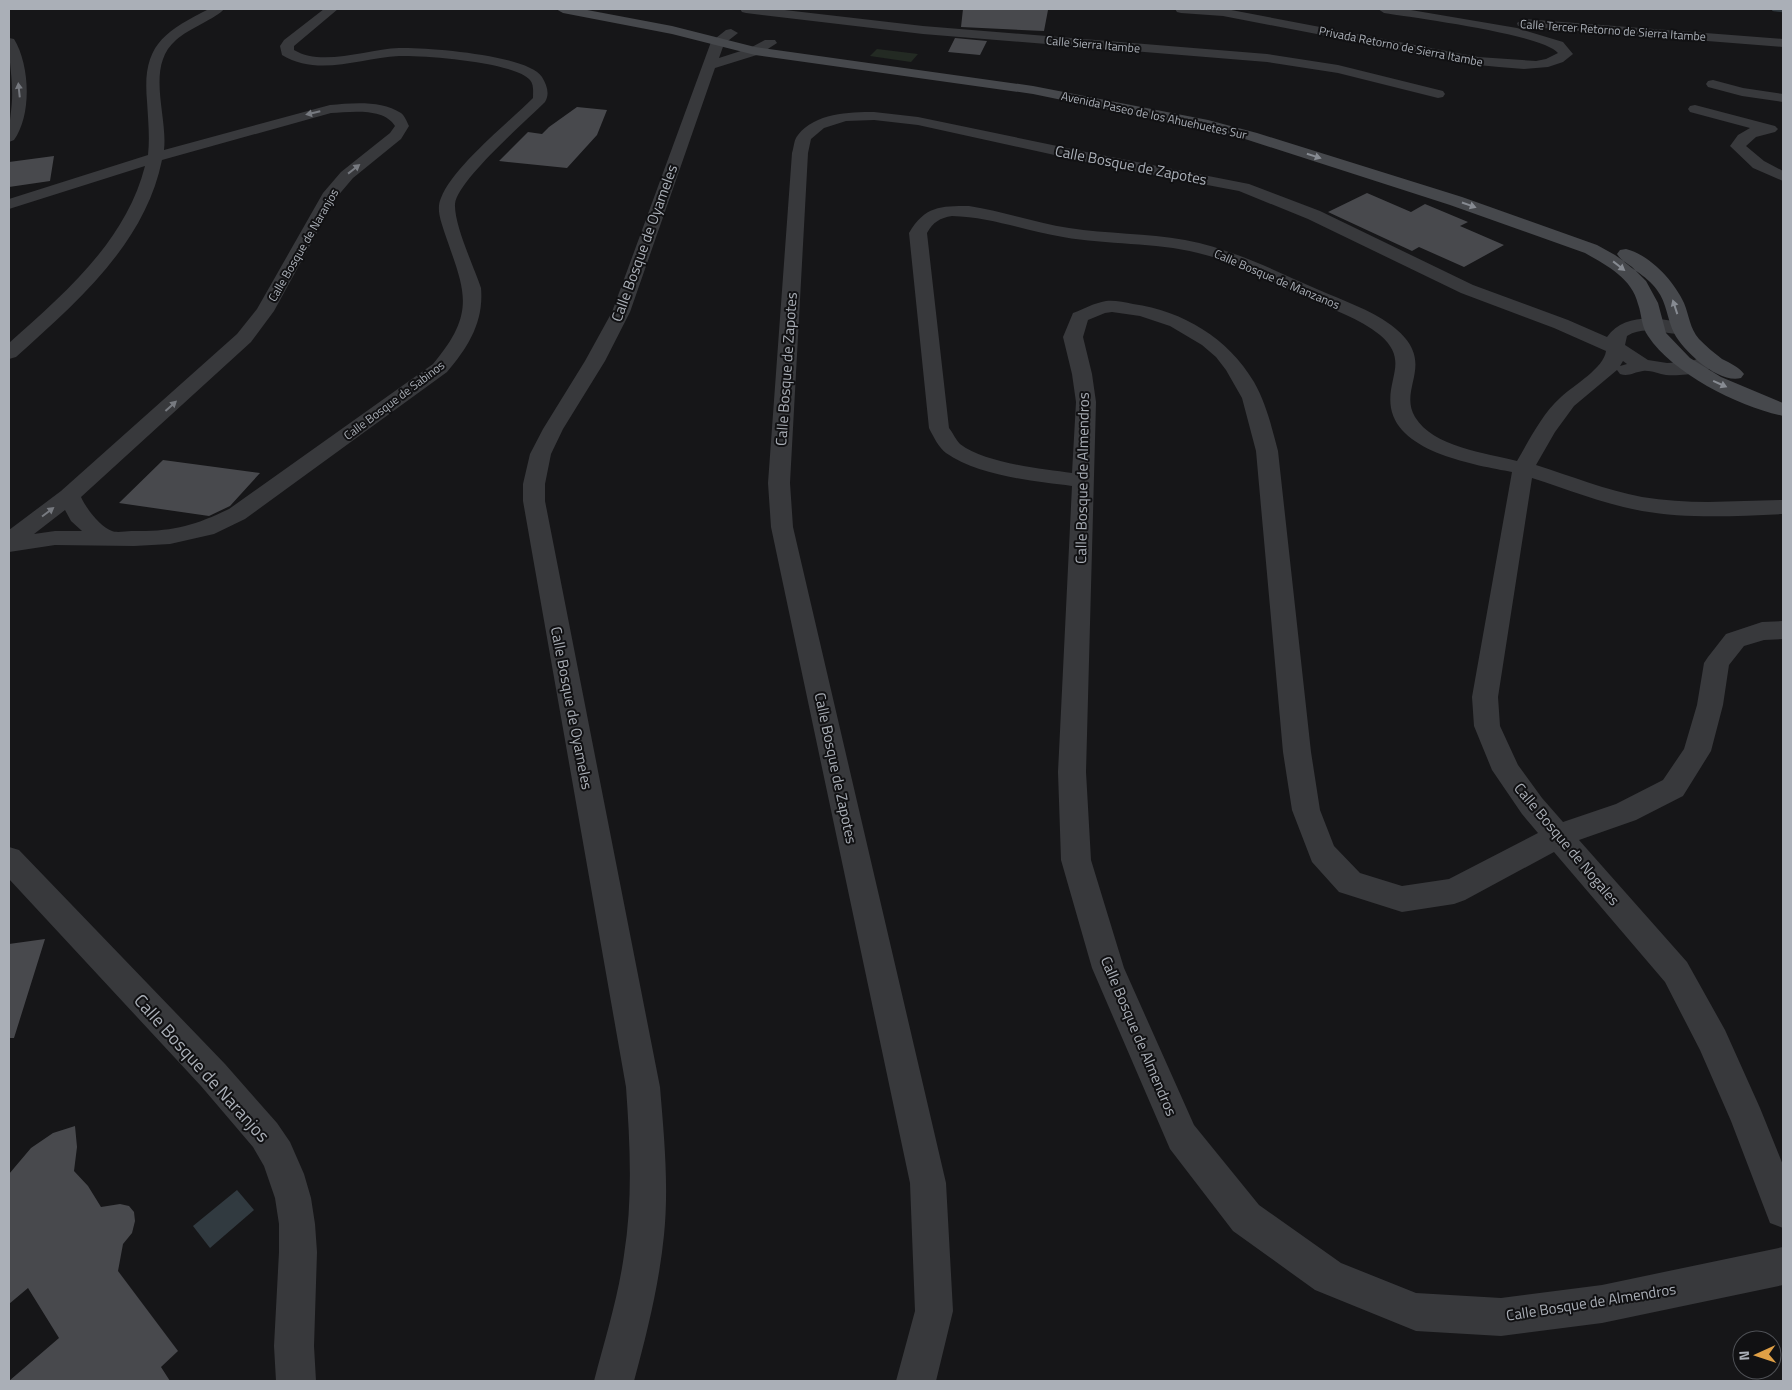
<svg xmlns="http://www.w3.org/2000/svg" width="1792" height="1390" viewBox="0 0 1792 1390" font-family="'Titillium Web',sans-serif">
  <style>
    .green { fill: #232a23 }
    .water { fill: #313a40 }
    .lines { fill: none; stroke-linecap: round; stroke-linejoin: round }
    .stream { stroke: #313a40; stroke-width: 4.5 }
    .building { fill: #48494d }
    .street { fill: #38393c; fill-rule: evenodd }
    .secondary { fill: #46484c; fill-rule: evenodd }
    .oneway { fill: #777a80 }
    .oneway2 { fill: #878b92 }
    .labels { text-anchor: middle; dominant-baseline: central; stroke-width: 4; stroke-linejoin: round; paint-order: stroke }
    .far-street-label { font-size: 12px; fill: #aaafb7; stroke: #111113 }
    .street-label { font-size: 15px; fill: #aaafb7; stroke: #111113 }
    .near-street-label { font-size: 18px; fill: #aaafb7; stroke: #111113 }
  </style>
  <rect width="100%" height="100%" fill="#161618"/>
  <path class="green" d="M877,49L918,54L911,62L870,56Z"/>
  <path class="water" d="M237,1190L254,1210L210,1248L193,1226Z"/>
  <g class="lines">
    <path class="stream" d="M1774,9L1783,10"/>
  </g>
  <path class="building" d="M963,9H1015L1048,10L1044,31L961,27Z
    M955,38L987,41L980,55L948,52Z
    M577,107L607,110L597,135L567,168L499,161L528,132L542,134L549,127Z
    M54,156L50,181L9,187V162Z
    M1367,193L1411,212L1425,204L1468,222L1460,226L1504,245L1464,267L1419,247L1412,251L1328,212Z
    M163,460L260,473L230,506L209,516L119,503Z
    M45,939L14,1038H9V944Z
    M75,1126L77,1147L74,1171L88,1186L101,1207L120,1204L129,1206L134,1212L135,1221L132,1233L123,1244L118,1271L178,1351L161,1367L170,1381H9L59,1338L28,1288L9,1304V1174L31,1148L53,1133Z"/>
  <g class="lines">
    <path class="street" d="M209,9H224C217,18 188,29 176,40C145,67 168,115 164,150L330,105C352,103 381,100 401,113C405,116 407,122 409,126L401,139L353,178L336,198L274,311L251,342L81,497C86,508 100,527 112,531C117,533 126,531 131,531C171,532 194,526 229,509L433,364C478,311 464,290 444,231C441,221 436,209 441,198C453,167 508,123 533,98C533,91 534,85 530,80C515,62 423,55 399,56C361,58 318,77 282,55L280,46L284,40L324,9H338L294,46V50C322,67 368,49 399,48C426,47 528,55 542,77C547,85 550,94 545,102C526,121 457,181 455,204C454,225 474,267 481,288C484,322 468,347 447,372L245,519L214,534L170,544L134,546L55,545L9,552V530L61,491L237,334L257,309L323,193L341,172L390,133L395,126C384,107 349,112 331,113L162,160C145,244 76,303 16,357L9,359V343C65,293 126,241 145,166L9,209V199L148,155C150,137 148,119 147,101C142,46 163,32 209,9ZM65,510L71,521L82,531H55L34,534Z
      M740,9H776L923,26L1267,54L1338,65L1443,91L1445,94L1443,97L1438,98L1338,73L1267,62L923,34L746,13L742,12Z
      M1175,9H1226L1478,57L1536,61L1546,59L1558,53C1541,34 1415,18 1384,13L1378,9H1405L1517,28L1563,42L1573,54L1563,62L1548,67L1524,69L1499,67L1478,65L1223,16L1181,13L1177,12Z
      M1523,19L1783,39V47L1518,26L1517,23Z
      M731,29L738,33L724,44L719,58L750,48L765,40H775L777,43L760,54L715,68L630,312L605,361L563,429L551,454L545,484V501L660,1087C664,1136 669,1186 664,1235C659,1285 647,1333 634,1381H594C605,1339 618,1298 624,1255C633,1199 630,1143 626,1087L523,501V484L530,454L543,429L585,361L612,312L711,42L726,30Z
      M9,38L14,39C30,65 32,115 14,140L9,142C8,124 13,107 12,90C12,72 8,55 9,38Z
      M1713,80L1743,88L1783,94V102L1742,96L1708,87L1706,84L1708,81Z
      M1695,105L1775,126L1778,129L1775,132L1756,137L1746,146L1764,161L1783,171V181L1753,168L1730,146L1738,135L1750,128L1690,112L1688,109L1690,106Z
      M874,112L918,117L1091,153L1249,184L1320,211L1473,285L1568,320L1607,337C1625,311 1663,318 1690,325L1692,329L1690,333C1669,338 1648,323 1627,336L1625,345L1648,360L1667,363L1689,362L1711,354L1718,356L1721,360C1711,374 1682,376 1666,375C1659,374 1650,370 1643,371C1634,372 1629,377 1620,374L1617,370L1574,406L1555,432L1536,465C1571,476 1605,490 1642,497C1688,505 1736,501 1783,500V514C1737,516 1688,519 1642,511C1604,504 1569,490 1532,478L1498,697L1500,726L1518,765L1542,798L1563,822L1616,804L1663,780L1684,749L1697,705L1704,663L1708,657L1726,634L1762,622L1783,621V639L1764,640L1744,646L1729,665L1723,705L1711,751L1683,796L1636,820L1579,840L1687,962L1725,1030L1760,1108L1783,1165V1228L1770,1223L1731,1121L1700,1050L1665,982L1554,852L1465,900L1454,904L1402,912L1339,892L1312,862L1292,810L1283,752L1256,451L1242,398L1226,370L1216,357L1202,345L1170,326L1140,316L1112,312L1105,313L1088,320L1083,337L1092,374L1096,402L1086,772L1091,860L1124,968L1194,1125L1259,1205L1341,1263L1416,1293L1501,1298L1602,1285L1783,1247V1285L1602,1323L1501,1336L1416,1331L1315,1290L1233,1231L1170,1149L1092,968L1061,860L1058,772L1072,486C1033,481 979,476 946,453C939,448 933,436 929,428L909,233C925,206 940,206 969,206C1003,211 1035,223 1069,228C1107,234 1147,233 1185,240C1233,249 1275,271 1319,290C1344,301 1369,309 1391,325C1440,362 1397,387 1415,417C1433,447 1486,453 1517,461C1530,439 1542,414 1561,397C1574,385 1604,368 1606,351L1554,328L1461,293L1308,219L1239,191L1091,163L918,125L874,120L846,121L824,128L811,139L808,153L790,483L793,527L946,1183L953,1311L936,1381H896L915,1311L910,1183L771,527L768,483L792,153C794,147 794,139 798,135C815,113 849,112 874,112ZM952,216C991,217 1026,231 1063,237C1108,245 1154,242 1198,253C1237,262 1273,283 1309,299C1333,310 1359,318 1380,335C1410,361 1386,378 1391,408C1399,453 1476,465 1512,472L1472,697L1474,726L1492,770L1522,814L1538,833L1449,879L1402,886L1360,873L1334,846L1320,810L1311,752L1278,451C1272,428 1266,403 1254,382C1228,338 1183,311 1133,304C1124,302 1114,300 1106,301C1094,303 1084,309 1073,313L1063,337L1072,374L1076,402L1072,473C1041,469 985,463 960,444C956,440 953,433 949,428L927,233C933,222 940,218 952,216ZM1623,361L1627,364L1620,366Z
      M9,847L19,850L225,1064L277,1123L290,1142L304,1174L311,1198L315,1224L317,1252L314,1346L316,1381H276L274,1346L279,1252V1224L275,1198L264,1166L253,1147L201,1086L9,879Z"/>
    <path class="secondary" d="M556,9H582L672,26L755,47L1033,86L1208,120L1257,133L1462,197L1597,245L1615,255L1632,267L1646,281L1658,303L1666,333L1690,358L1721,377L1783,403V416C1740,407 1673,374 1648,336C1641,326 1642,315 1638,304C1632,278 1606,265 1585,253L1450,205L1245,139L1207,130L1033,94L755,55L672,34L563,13Z
      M1626,249C1650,255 1674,281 1684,303C1689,315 1690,329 1699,339C1706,346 1714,353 1722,359C1730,363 1739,367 1744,374L1741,378C1719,384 1684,352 1674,333C1667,319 1667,303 1657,290C1647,275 1626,267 1617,254L1620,250Z"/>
  </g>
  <defs><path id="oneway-solid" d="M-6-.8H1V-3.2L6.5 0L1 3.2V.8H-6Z" transform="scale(1.25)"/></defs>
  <g class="oneway">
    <use href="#oneway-solid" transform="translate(19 90) rotate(-96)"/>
    <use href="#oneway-solid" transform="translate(313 113) rotate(167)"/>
    <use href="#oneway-solid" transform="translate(354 169) rotate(-38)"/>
    <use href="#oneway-solid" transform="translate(171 406) rotate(-42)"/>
    <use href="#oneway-solid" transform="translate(48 512) rotate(-37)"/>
  </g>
  <g class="oneway2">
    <use href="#oneway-solid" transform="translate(1314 156) rotate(18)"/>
    <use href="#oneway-solid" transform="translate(1469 205) rotate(19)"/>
    <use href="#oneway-solid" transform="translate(1619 266) rotate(38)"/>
    <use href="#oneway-solid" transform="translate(1675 307) rotate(-108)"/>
    <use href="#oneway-solid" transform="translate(1720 384) rotate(24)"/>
  </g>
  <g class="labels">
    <g class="far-street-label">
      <text transform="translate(1613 30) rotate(4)">Calle Tercer Retorno de Sierra Itambe</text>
      <text transform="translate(1093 44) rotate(5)">Calle Sierra Itambe</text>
      <text transform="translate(1401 46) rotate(11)">Privada Retorno de Sierra Itambe</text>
      <text transform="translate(1154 115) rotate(12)">Avenida Paseo de los Ahuehuetes Sur</text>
      <text transform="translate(303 245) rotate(-60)">Calle Bosque de Naranjos</text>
      <text transform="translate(1277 279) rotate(23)">Calle Bosque de Manzanos</text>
      <text transform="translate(394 400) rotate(-37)">Calle Bosque de Sabinos</text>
    </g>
    <g class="street-label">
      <text transform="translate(1131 165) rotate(11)">Calle Bosque de Zapotes</text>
      <text transform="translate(644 243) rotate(-70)">Calle Bosque de Oyameles</text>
      <text transform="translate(786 369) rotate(-86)">Calle Bosque de Zapotes</text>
      <text transform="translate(1082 478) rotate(-89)">Calle Bosque de Almendros</text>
      <text transform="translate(572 708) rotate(79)">Calle Bosque de Oyameles</text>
      <text transform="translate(836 768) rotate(78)">Calle Bosque de Zapotes</text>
      <text transform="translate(1567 844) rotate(50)">Calle Bosque de Nogales</text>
      <text transform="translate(1139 1036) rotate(67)">Calle Bosque de Almendros</text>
      <text transform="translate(1591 1302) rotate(-9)">Calle Bosque de Almendros</text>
    </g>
    <g class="near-street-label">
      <text transform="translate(202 1068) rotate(48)">Calle Bosque de Naranjos</text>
    </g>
  </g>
  <rect width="1792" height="1390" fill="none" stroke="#aaafb7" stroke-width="20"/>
  <g transform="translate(1757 1355) rotate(267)"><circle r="24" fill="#111113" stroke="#4e5055"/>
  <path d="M0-4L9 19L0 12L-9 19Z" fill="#e0a046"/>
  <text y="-8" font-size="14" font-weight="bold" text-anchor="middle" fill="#aaafb7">N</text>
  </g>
</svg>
